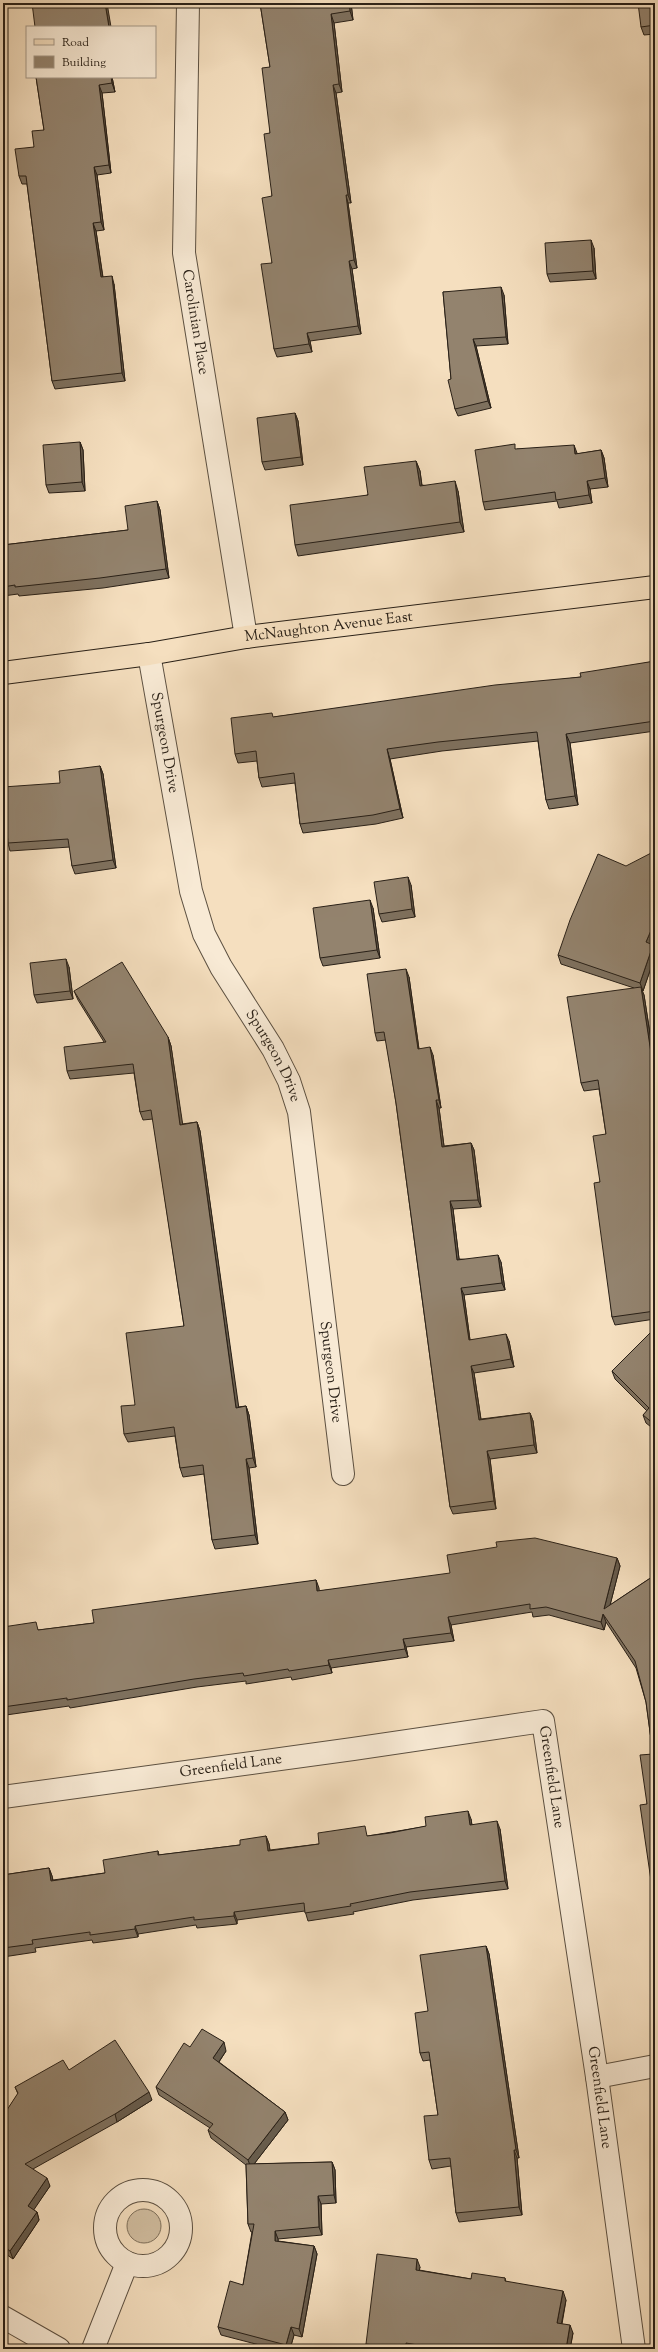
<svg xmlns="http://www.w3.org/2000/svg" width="658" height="2352" viewBox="0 0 658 2352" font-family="'Sorts Mill Goudy',serif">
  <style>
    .green { fill: #d2bfa2; stroke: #7e705c }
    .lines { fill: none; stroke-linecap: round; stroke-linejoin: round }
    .minor-casing { stroke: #5c5041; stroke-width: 24 }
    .major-casing { stroke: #292017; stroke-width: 24 }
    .minor { stroke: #f8ead5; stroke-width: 22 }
    .major { stroke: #f5dfbf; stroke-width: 22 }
    .wall { fill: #7e715f; stroke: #292017 }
    .shaded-wall { fill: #675c4d; stroke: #292017 }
    .building { fill: #93836e; stroke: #292017 }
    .labels { text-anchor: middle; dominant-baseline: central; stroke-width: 3.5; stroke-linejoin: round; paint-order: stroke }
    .street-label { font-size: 15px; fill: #292017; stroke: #f8ead5 }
  </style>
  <rect width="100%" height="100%" fill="#f5dfbf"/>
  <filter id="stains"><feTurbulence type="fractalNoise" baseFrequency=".005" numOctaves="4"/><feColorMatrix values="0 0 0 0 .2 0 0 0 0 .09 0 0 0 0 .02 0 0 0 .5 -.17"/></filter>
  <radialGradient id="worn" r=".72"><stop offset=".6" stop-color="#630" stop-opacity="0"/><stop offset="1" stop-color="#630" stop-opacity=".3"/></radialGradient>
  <path class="green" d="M127 2226a17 17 0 1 1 34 0a17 17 0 1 1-34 0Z"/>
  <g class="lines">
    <defs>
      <g id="minor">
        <path id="s1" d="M188,3L184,253L246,637"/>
        <path id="s2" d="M149,654L191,891L204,934L221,967L273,1049L289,1081L299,1112L343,1474"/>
        <path id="s3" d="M3,1797L353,1749L543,1721L597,2077L634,2349"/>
        <path d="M597,2077L655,2066"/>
        <circle cx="143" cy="2228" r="38"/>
        <path d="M3,2317L59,2349"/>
        <path d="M93,2349L127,2263"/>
      </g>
      <g id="major">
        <path id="s4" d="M3,673L149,654L246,637L655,587"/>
      </g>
    </defs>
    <use href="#minor" class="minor-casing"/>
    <use href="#major" class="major-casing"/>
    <use href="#minor" class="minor"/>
    <use href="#major" class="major"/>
  </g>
  <path class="wall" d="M260,3H351L353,20L334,23L342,92L336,93L351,203H348L357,268L352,269L361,334L310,341L312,352L277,357L274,349L272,263V196L270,133V67Z
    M655,3V34L644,35L641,27Z
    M36,77H112L115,92L102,93L111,173L97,175L104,230L96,231L103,277L114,284L125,381L55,389L52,381L27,184H22L19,176L34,147L44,130Z
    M594,248L596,279L550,282L547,274Z
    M443,292L504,295L508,344L476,346L491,408L458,416L455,409L451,379Z
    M295,413L298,421L303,465L265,470L262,462Z
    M80,442L83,450L85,491L49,493L46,485Z
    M517,449L577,453V454L601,450L604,458L608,487L590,489L592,503L559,508L557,501L485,510L483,502Z
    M416,461L420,471L422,485L458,491L464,532L298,556L295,545Z
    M157,501L160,510L169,578L103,588L19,596L18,594L3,596V545L128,530Z
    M655,661V731L570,743L578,805L549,809L546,800L538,741L442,751L390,759L403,818L376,824L303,833L300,824L295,783L262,787L259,778L257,761L238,763L235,754L274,717L581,677Z
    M100,766L103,774L116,868L75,874L72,866L70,847L10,851L8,843L60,783Z
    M411,885L415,917L382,922L379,914Z
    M373,908L380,958L323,966L320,958Z
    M655,936L651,944L653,945L655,950V956L643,991H642L644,995L653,1052H655V1319L615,1325L612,1317L600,1182L606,1134L599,1089L584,1091L581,1083L634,988L561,964L558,955Z
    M69,967L73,999L37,1003L34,995Z
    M409,977L419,1049L433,1055L441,1108H439L444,1146L471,1143L474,1150L481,1207L453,1209L459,1259L501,1262L505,1290L464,1295L470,1340L509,1341L514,1367L474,1373L481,1419L530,1413L533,1421L537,1453L490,1459L496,1509L453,1514L450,1507L396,1103L386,1040L377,1041L375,1033Z
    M74,991L168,1037L171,1046L182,1124L197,1122L200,1131L238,1407L246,1406L249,1415L256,1467L249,1468L258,1544L215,1549L212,1540L204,1474L183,1477L180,1468L175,1436L128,1442L124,1434L135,1405L184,1326L153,1119L143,1120L140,1112L134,1073L70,1079L67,1071L104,1042L78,1000Z
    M655,1328V1430L646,1423L643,1415L647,1411L615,1379L612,1371Z
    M617,1558L620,1566L610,1605L655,1575V1908L647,1804L653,1754L646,1702L636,1668L606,1622L604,1630L549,1615L533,1617L532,1612L451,1625L454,1641L406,1647L408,1657L331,1668L332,1673L292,1680L291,1677L246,1684V1681L197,1687L70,1708L69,1706L6,1715L5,1713H3V1627L39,1630L94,1623L316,1580L319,1591Z
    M471,1819L472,1825L500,1829L508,1889L413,1900L353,1912L354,1914L308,1921L305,1911L237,1920V1924L197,1928L196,1925L138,1934V1937L93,1943L92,1940L35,1948L36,1952L3,1957V1875L49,1868L52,1876L53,1880L105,1873L158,1851L159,1855L240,1845L266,1836L269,1844L270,1850L319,1844Z
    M486,1946L489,1954L519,2158H517L522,2215L459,2222L456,2213L451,2166L432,2169L429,2160L438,2115L430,2060L423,2061L420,2053L428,2011Z
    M190,2047L226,2051L219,2062L285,2112L288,2120L254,2164L332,2162L335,2170L336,2203L321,2204L322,2235L278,2239V2241L314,2246L317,2254L302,2337L294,2335L290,2349H275L221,2335L218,2327L243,2285L252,2232H251L248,2224L246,2165L211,2138L208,2130L210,2128L159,2095L156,2087Z
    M69,2070L152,2100L117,2122L33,2169L50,2186L33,2210L37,2212L39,2220L13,2259L3,2252V2116L18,2094L15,2087Z
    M420,2267L419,2270L471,2279L505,2278L506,2282L566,2300L562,2324L573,2333L570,2349H368L366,2344Z"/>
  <path class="shaded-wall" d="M105,3H107L111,27H109Z
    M349,3H351L353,20L350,11Z
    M331,14L334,23L342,92L339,84Z
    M111,77H112L115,92L112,83Z
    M99,85L102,93L111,173L109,165Z
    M333,85L336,93L351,203L348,195Z
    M94,167L97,175L104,230L101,222Z
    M346,195L348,203L357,268L354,260Z
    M93,223L96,231L104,286L101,277Z
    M591,240L594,248L596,279L593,271Z
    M349,261L352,269L361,334L358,326Z
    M112,276L114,284L125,381L122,373Z
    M501,287L504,295L508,344L506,337Z
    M307,333L310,341L312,352L309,344Z
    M473,339L476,346L491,408L488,401Z
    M295,413L298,421L303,465L301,457Z
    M80,442L83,450L85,491L82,482Z
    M574,445L577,453L578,462L575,454Z
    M601,450L604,458L608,487L605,478Z
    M416,461L420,471L423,496L420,486Z
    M455,481L458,491L464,532L460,522Z
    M587,481L590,489L592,503L589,495Z
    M157,501L160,510L169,578L166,569Z
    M566,734L570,743L578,805L575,796Z
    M387,749L390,759L403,818L400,809Z
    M100,766L103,774L116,868L113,860Z
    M408,877L411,885L415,917L412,909Z
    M370,900L373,908L380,958L377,950Z
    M655,921V936L649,950L646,942Z
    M653,945L655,950V956L643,991L640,983Z
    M66,959L69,967L73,999L70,991Z
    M406,969L409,977L420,1057L418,1049Z
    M641,987L644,995L654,1061L651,1053Z
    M168,1037L171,1046L184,1133L180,1125Z
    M430,1047L433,1055L441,1108L439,1100Z
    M436,1100L439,1108L445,1154L442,1147Z
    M197,1122L200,1131L240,1416L236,1408Z
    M471,1143L474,1150L481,1207L478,1200Z
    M450,1201L453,1209L460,1267L457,1260Z
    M498,1255L501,1262L505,1290L502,1283Z
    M461,1288L464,1295L471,1348L469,1340Z
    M506,1334L509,1341L514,1367L511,1359Z
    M471,1366L474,1373L482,1427L479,1420Z
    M246,1406L249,1415L256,1467L253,1458Z
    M530,1413L533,1421L537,1453L534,1445Z
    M3,1438L5,1444L3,1449Z
    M487,1451L490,1459L496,1509L494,1501Z
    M246,1459L249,1468L258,1544L255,1535Z
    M617,1558L620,1566L607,1617L604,1609Z
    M316,1580L319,1588L320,1599L317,1591Z
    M603,1614L606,1622L604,1630L601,1622Z
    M448,1617L451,1625L454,1641L451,1633Z
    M403,1639L406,1647L408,1657L405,1649Z
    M328,1660L331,1668L332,1673L329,1665Z
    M468,1811L471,1819L473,1833L470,1825Z
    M497,1821L500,1829L508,1889L505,1881Z
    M266,1836L269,1844L271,1859L268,1851Z
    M49,1868L52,1876L54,1889L51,1881Z
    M234,1912L237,1920V1924L234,1916Z
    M135,1926L138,1934V1937L135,1929Z
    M486,1946L489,1954L519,2158L516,2150Z
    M224,2042L226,2051L216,2066L213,2058Z
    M149,2092L152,2100L117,2122L115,2114Z
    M285,2112L288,2120L251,2168L248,2160Z
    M514,2150L517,2158L522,2215L519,2207Z
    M332,2162L335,2170L336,2203L334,2195Z
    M47,2178L50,2186L31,2214L28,2206Z
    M318,2196L321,2204L322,2235L319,2227Z
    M37,2212L39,2220L13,2259L10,2251Z
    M275,2231L278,2239V2249L275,2241Z
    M314,2246L317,2254L302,2337L299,2329Z
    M417,2259L420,2267L418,2278L416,2270Z
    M563,2291L566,2300L560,2331L557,2323Z
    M570,2325L573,2333L570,2349H566Z
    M291,2327L294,2335L290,2349H288L286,2345Z
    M406,2343L408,2349H406Z"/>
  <path class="building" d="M32,3H105L109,27H35Z
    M260,3H349L350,11L331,14L339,84L333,85L348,195H346L354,260L349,261L358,326L307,333L309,344L274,349L261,264L272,263L262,198L272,196L264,134L270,133L262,68L270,67Z
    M638,3H655V25L641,27Z
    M36,77H111L112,83L99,85L109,165L94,167L101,222L93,223L101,277L112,276L122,373L52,381L26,176H19L15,149L34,147L32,131L44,130Z
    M591,240L593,271L547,274L545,243Z
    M501,287L506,337L473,339L488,401L455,409L448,380L451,379L443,292Z
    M295,413L301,457L262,462L257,418Z
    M80,442L82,482L46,485L43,445Z
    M515,444V449L574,445L575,454L601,450L605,478L587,481L589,495L556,500L555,492L483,502L475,450Z
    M416,461L420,486L455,481L460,522L295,545L290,505L368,495L364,467Z
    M157,501L166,569L100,578L15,587V585L3,587V545L128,530L125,506Z
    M655,661V721L566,734L575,796L546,800L537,732L438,742L387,749L400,809L373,815L300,824L294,773L259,778L256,751L235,754L231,718L272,713L273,717L495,685L581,677L580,673Z
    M100,766L113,860L72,866L68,839L8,843L3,787L60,783L59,771Z
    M655,851V921L646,942L653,945L640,983L558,955L570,920L598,854L626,866Z
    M408,877L412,909L379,914L374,882Z
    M370,900L377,950L320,958L313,908Z
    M66,959L70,991L34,995L30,963Z
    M122,962L168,1037L180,1125L197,1122L236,1408L246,1406L253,1458L246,1459L255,1535L212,1540L203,1465L180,1468L174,1427L124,1434L121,1406L135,1405L126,1333L184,1326L151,1110L140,1112L133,1064L67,1071L64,1047L106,1042L74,991Z
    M406,969L418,1049L430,1047L439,1100H436L442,1147L471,1143L478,1200L450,1201L457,1260L498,1255L502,1283L461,1288L469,1340L506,1334L511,1359L471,1366L479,1420L530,1413L534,1445L487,1451L494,1501L450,1507L396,1103L384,1032L375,1033L367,974Z
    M641,987L651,1053L655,1052V1311L612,1317L594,1183L600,1182L593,1136L606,1134L598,1080L581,1083L567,997Z
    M655,1328V1425L643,1415L649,1408L612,1371Z
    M535,1538L617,1558L604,1609L655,1575V1908L640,1805L647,1804L640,1755L653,1754L646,1702L635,1661L603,1614L601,1622L546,1607L530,1609V1604L448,1617L451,1633L403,1639L405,1649L328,1660L329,1665L289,1671L288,1669L244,1676L243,1673L194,1679L67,1700V1698L3,1707V1627L36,1622L38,1630L94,1623L92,1610L316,1580L317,1591L450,1573L447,1555L497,1547L496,1542Z
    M468,1811L470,1825L497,1821L505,1881L410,1892L350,1904L351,1906L305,1913L304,1903L234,1912V1916L194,1920V1917L135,1926V1929L90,1935V1932L32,1940L33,1944L3,1948V1875L49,1868L51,1881L105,1873L103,1860L158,1851V1855L240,1845V1840L266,1836L268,1851L319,1844L318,1833L365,1826L367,1836L390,1833L426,1826L425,1817Z
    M486,1946L516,2150H514L519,2207L456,2213L450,2158L429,2160L424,2116L438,2115L429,2052L420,2053L415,2013L428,2011L420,1955Z
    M202,2029L224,2042L213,2058L285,2112L248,2160L208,2130L213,2124L156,2087L184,2043L190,2047Z
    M115,2040L149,2092L115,2114L25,2164L47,2178L28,2206L37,2212L10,2251L3,2246V2116L18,2093L15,2087L63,2060L69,2070Z
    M332,2162L334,2195L318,2196L319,2227L275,2231V2241L314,2246L299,2329L291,2327L286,2345L218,2327L230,2281L243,2285L254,2224H248L246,2164Z
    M377,2254L417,2259L416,2270L471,2279L472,2273L505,2278V2281L563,2291L557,2323L570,2325L566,2349H455L435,2346V2348L406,2343V2349L366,2344Z"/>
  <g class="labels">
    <g class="street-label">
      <text stroke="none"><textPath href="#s1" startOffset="320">Carolinian Place</textPath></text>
      <text stroke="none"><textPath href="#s4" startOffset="329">McNaughton Avenue East</textPath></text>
      <text stroke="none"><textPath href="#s2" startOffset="90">Spurgeon Drive</textPath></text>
      <text stroke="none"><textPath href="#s2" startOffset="426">Spurgeon Drive</textPath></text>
      <text stroke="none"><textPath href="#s2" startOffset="750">Spurgeon Drive</textPath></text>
      <text stroke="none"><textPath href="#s3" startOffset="230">Greenfield Lane</textPath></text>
      <text stroke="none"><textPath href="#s3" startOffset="602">Greenfield Lane</textPath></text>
      <text stroke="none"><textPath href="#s3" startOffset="926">Greenfield Lane</textPath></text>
    </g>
  </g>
  <rect width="658" height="2352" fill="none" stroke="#f5dfbf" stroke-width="16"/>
  <rect x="4" y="4" width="650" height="2344" fill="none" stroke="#292017" stroke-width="2"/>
  <rect x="8" y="8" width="642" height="2336" fill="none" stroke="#292017"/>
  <rect x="26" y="26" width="130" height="52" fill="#f8ead5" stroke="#a59989"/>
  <rect x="34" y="39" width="20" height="6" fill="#f5dfbf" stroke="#a59989"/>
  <text x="62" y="46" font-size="12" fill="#292017">Road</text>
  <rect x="34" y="56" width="20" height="12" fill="#93836e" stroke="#a59989"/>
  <text x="62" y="66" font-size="12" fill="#292017">Building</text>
  <rect width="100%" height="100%" filter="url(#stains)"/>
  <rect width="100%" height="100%" fill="url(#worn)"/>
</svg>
